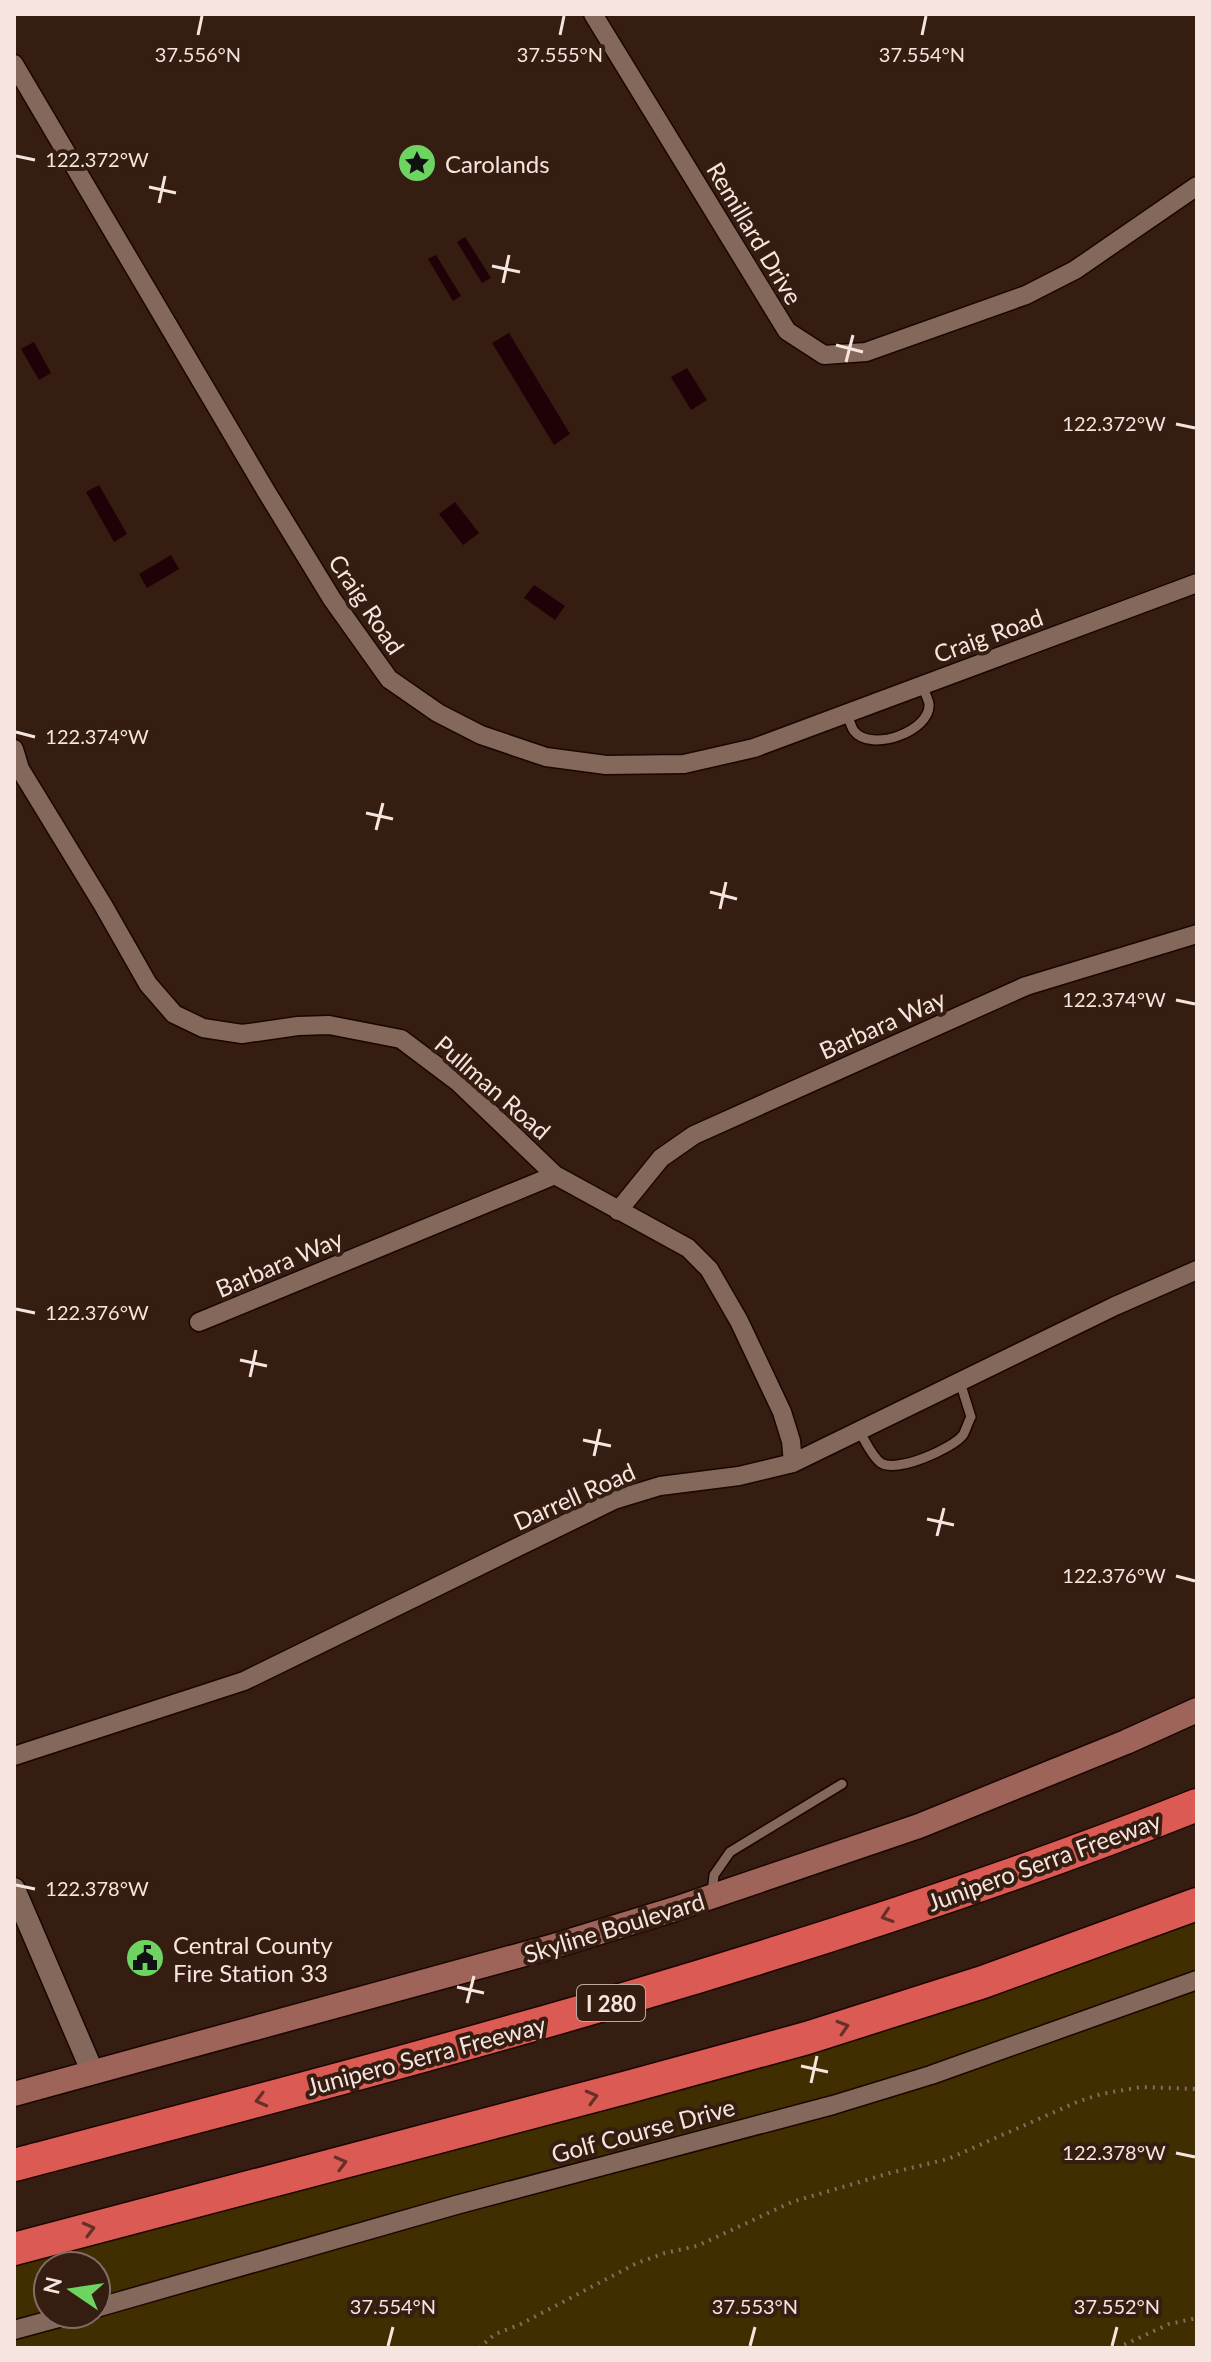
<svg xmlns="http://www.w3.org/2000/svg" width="1211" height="2362" viewBox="0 0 1211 2362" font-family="Lato,sans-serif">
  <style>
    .green { fill: #412e00; fill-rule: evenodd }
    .water { fill: #1f0108 }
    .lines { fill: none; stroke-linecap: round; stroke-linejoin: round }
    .service-casing { stroke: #1b0601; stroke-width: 12 }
    .minor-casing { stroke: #1b0601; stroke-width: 21 }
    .tertiary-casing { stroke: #1b0601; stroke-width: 25 }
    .secondary-casing { stroke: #1b0601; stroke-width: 27 }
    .motorway-casing { stroke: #1b0601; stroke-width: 35 }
    .path { stroke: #816c63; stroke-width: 4; stroke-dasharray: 2 6; stroke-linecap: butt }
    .service { stroke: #84685b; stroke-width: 9 }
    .minor { stroke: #84685b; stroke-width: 18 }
    .tertiary { stroke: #84685b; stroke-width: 22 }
    .secondary { stroke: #9e6459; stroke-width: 24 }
    .motorway { stroke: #db5b54; stroke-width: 32 }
    .oneway { stroke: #673026 }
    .ticks { fill: none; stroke: #f6e5de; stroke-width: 3 }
    .labels { text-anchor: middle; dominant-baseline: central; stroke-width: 8; stroke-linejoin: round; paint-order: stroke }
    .shield { fill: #351d12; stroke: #bca9a1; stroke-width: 2 }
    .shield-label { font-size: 22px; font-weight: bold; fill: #f6e5de }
    .poi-label { font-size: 24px; fill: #f6e5de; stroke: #351d12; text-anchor: start }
    .street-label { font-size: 24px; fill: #f6e5de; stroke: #351d12 }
    .ticks-label { font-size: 20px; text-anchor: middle; fill: #f6e5de; stroke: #351d12; stroke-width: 8; stroke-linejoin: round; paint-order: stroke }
  </style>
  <rect width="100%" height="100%" fill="#351d12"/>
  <path class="green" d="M1197,1904V2348H14V2249L628,2087ZM48,2266H96V2314H48Z"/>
  <path class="water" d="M465,237L491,278L482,283L457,242Z
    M436,255L461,296L453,301L428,259Z
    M509,333L570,434L554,445L492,343Z
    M34,342L51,373L39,380L21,349Z
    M687,368L707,400L691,410L671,377Z
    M99,485L127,534L114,542L86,492Z
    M455,502L479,533L463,545L439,514Z
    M171,555L179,569L147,588L139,574Z
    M534,585L565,606L555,620L524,598Z"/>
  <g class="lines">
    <defs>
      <path id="service" d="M847,713C849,719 851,727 854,731C871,753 931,731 929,704C928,698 924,691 922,686
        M859,1431C865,1440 872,1457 881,1463C897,1473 952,1449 963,1435C966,1430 968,1422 971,1417L960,1382
        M712,1893L714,1875L730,1852L842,1784"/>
      <path id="minor" d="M593,14L787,331L824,355L866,352L1026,295L1075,270L1197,186
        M14,64L266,491L332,599L389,679L438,713L481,735L546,757L606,765L684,764L754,748L1197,583
        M14,749L20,769L103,905L148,984L174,1014L203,1028L242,1034L298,1026L329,1025L401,1039L458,1082L555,1175L688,1248L709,1269L739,1321L782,1412L791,1441L793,1463
        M618,1211L661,1158L694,1135L1026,986L1197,934
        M199,1322L555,1175
        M14,1756L244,1681L614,1500L660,1486L739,1476L793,1463L1115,1306L1197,1270
        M96,2308L456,2205L833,2105L931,2075L1197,1980
        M14,2330L73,2314"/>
      <path id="tertiary" d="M14,1889L93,2073"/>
      <path id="secondary" d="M14,2094L554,1946L675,1909L919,1826L1126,1742L1197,1710"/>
      <path id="motorway" d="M14,2165C413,2060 813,1957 1197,1805
        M14,2249L628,2087L807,2038L983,1982L1197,1904"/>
    </defs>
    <use href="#service" class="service-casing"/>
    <use href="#minor" class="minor-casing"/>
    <use href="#tertiary" class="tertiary-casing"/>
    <use href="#secondary" class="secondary-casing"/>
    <use href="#motorway" class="motorway-casing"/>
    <path class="path" d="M479,2348L495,2334L519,2325L637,2263L665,2253L697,2246L792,2202L890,2173L948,2159L1077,2102L1101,2094L1141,2087L1197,2089
      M1117,2348L1169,2324L1197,2318"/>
    <use href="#service" class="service"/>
    <use href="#minor" class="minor"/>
    <use href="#tertiary" class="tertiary"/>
    <use href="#secondary" class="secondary"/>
    <use href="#motorway" class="motorway"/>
  </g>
  <defs><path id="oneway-chevron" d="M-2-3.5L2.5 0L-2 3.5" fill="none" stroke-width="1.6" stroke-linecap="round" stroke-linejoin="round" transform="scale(2)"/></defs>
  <g class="oneway">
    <use href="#oneway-chevron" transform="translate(887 1916) rotate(162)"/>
    <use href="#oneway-chevron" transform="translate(843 2027) rotate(-17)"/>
    <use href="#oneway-chevron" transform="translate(592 2097) rotate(-15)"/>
    <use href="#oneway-chevron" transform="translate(261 2100) rotate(165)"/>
    <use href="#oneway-chevron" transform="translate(341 2163) rotate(-15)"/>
    <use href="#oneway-chevron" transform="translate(89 2229) rotate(-15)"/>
  </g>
  <path class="ticks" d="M198,35L202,16M560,35L564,16M922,35L926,16M16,156L35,160M149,187L176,193M159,203L165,176M492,266L520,272M503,283L509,255M836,345L863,352M846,362L853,335M1176,424L1195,428M16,732L35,737M366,813L393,819M376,830L383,803M710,892L737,899M720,909L726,882M1176,1000L1195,1004M16,1309L35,1313M240,1360L267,1366M250,1377L256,1350M583,1440L611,1446M594,1456L600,1429M927,1519L954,1525M937,1536L944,1508M1176,1576L1195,1581M16,1885L35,1889M457,1987L484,1993M467,2003L474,1976M801,2066L828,2072M811,2083L817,2056M1176,2153L1195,2157M388,2346L393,2327M750,2346L755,2327M1112,2346L1117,2327"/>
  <defs>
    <symbol id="sight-disc" viewBox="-11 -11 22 22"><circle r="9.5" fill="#6dd361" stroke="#351d12"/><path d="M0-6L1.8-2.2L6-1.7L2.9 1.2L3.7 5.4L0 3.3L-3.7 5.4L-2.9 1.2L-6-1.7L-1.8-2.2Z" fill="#111"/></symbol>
    <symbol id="civic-disc" viewBox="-11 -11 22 22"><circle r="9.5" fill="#6dd361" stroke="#351d12"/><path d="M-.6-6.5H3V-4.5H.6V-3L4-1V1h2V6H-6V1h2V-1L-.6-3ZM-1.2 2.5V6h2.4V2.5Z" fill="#111"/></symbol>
  </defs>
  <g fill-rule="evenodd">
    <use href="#sight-disc" x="395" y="141" width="44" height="44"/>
    <use href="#civic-disc" x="123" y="1936" width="44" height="44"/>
  </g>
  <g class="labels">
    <rect class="shield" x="577" y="1985" width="68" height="36" rx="6"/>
    <g class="shield-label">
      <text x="611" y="2003">I 280</text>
    </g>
    <g class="poi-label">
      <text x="445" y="163">Carolands</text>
      <text x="173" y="1944">Central County<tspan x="173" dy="28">Fire Station 33</tspan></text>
    </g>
    <g class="street-label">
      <text transform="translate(755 233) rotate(59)">Remillard Drive</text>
      <text transform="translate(367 604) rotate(56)">Craig Road</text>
      <text transform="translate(988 635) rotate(-20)">Craig Road</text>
      <text transform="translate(882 1024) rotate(-24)">Barbara Way</text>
      <text transform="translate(493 1087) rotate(41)">Pullman Road</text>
      <text transform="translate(279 1263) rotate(-23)">Barbara Way</text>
      <text transform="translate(574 1496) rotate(-24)">Darrell Road</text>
      <text transform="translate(1044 1861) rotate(-20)">Junipero Serra Freeway</text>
      <text transform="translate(614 1927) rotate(-17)">Skyline Boulevard</text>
      <text transform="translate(426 2055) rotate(-15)">Junipero Serra Freeway</text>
      <text transform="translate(643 2130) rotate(-15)">Golf Course Drive</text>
    </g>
  </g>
  <g class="ticks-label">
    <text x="198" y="62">37.556°N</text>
    <text x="560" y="62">37.555°N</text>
    <text x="922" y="62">37.554°N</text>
    <text x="97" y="167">122.372°W</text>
    <text x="1114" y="431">122.372°W</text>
    <text x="97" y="744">122.374°W</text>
    <text x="1114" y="1007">122.374°W</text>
    <text x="97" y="1320">122.376°W</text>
    <text x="1114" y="1583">122.376°W</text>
    <text x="97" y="1896">122.378°W</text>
    <text x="1114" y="2160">122.378°W</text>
    <text x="393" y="2314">37.554°N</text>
    <text x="755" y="2314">37.553°N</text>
    <text x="1117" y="2314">37.552°N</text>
  </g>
  <rect width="1211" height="2362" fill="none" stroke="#f6e5de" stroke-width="32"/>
  <g transform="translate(72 2290) rotate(283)"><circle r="38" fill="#351d12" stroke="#826d64" stroke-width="2"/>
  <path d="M0-6L14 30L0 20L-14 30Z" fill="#6dd361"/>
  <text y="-12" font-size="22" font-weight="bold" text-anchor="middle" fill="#f6e5de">N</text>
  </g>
</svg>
